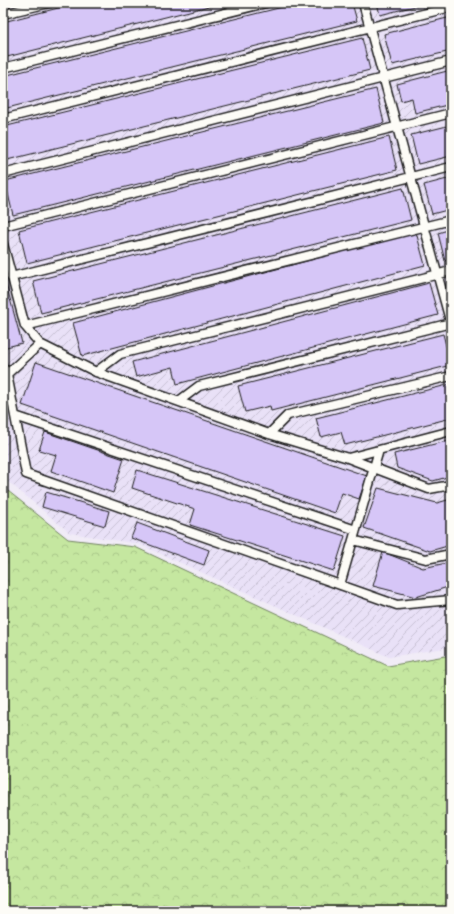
<svg xmlns="http://www.w3.org/2000/svg" width="454" height="914" viewBox="0 0 454 914" font-family="'Shantell Sans',sans-serif">
  <style>
    .industrial { fill: url(#industrial-furrows) }
    .forest { fill: url(#forest-crowns); stroke: #70825e }
    .building { fill: #d6c6f7; stroke: #1c1c1c }
    .lines { fill: none; stroke-linecap: round; stroke-linejoin: round }
    .lane-casing { stroke: #1c1c1c; stroke-width: 11 }
    .lane { stroke: #fdfcf7; stroke-width: 8 }
  </style>
  <defs>
    <pattern id="industrial-furrows" width="10" height="10" patternUnits="userSpaceOnUse"><rect width="10" height="10" fill="#e9e1f7"/><path d="M-1 1l2-2M0 10L10 0M9 11l2-2" fill="none" stroke="#c7c0d3"/></pattern>
    <pattern id="forest-crowns" width="20" height="18" patternUnits="userSpaceOnUse"><rect width="20" height="18" fill="#c5e7a0"/><path d="M2 6a3 3 0 1 1 6 0M12 15a3 3 0 1 1 6 0" fill="none" stroke="#a9c689"/></pattern>
  </defs>
  <rect width="100%" height="100%" fill="#f1ecf7"/>
  <filter id="ink" filterUnits="userSpaceOnUse"><feTurbulence type="fractalNoise" baseFrequency=".025" numOctaves="2"/><feDisplacementMap in="SourceGraphic" scale="8" xChannelSelector="R" yChannelSelector="G"/><feConvolveMatrix kernelMatrix="1 2 1 2 8 2 1 2 1" color-interpolation-filters="sRGB"/></filter>
  <g filter="url(#ink)">
    <path class="industrial" d="M3,3H451V647L389,657L139,544L70,533L11,484L3,480Z"/>
    <path class="forest" d="M3,487L68,539L135,547L388,666L451,655V911H3Z"/>
    <path class="building" d="M78,3H221L3,58V22Z
      M299,3H352L357,21L3,109V76Z
      M377,3H427L380,15Z
      M451,17V51L392,65L384,34Z
      M362,38L370,70L3,161V127Z
      M451,70V104L415,113L412,98L401,101L397,84Z
      M376,89L384,123L13,215L5,181Z
      M451,125V156L418,164L411,135Z
      M389,137L397,170L27,263L19,230Z
      M451,178V209L432,214L424,185Z
      M403,188L411,220L41,313L33,281Z
      M451,229V259L445,261L438,233Z
      M416,232L425,265L82,356L73,323Z
      M3,273L22,343L3,348Z
      M429,283L438,315L177,384L173,367L136,377L132,362Z
      M443,334L451,365L271,411L270,406L245,412L238,386Z
      M36,362L367,476L359,499L342,493L335,513L22,405Z
      M451,384V418L345,445L341,432L321,437L316,418Z
      M45,432L124,459L113,493L51,471L56,455L39,450Z
      M451,440V476L433,481L397,468L394,454Z
      M137,470L345,536L334,571L190,525L195,509L132,488Z
      M378,488L437,503L451,499V545L430,551L364,528Z
      M46,492L109,511L105,526L42,507Z
      M137,523L209,550L204,565L131,538Z
      M383,552L423,568L451,562V586L416,597L373,586Z"/>
    <g class="lines">
      <defs>
        <path id="lane" d="M363,3L451,324
          M3,14L49,3
          M3,68L266,3
          M3,119L451,7
          M3,174L451,61
          M3,226L451,113
          M3,244L25,326L40,344L96,372L269,434L348,458L451,431
          M11,277L451,167
          M25,326L451,220
          M3,367L7,374L26,474L397,605L451,600
          M96,372L120,354L451,271
          M3,376L7,374L40,344
          M179,401L199,386L451,323
          M15,416L356,530
          M269,434L288,415L451,376
          M348,458L429,489L451,485
          M353,540L426,559L451,554
          M340,585L379,450"/>
      </defs>
      <use href="#lane" class="lane-casing"/>
      <use href="#lane" class="lane"/>
    </g>
  </g>
  <rect width="454" height="914" fill="none" stroke="#fdfcf7" stroke-width="16"/>
  <rect x="8" y="8" width="438" height="898" fill="none" stroke="#1c1c1c" stroke-width="1.5" filter="url(#ink)"/>
</svg>
